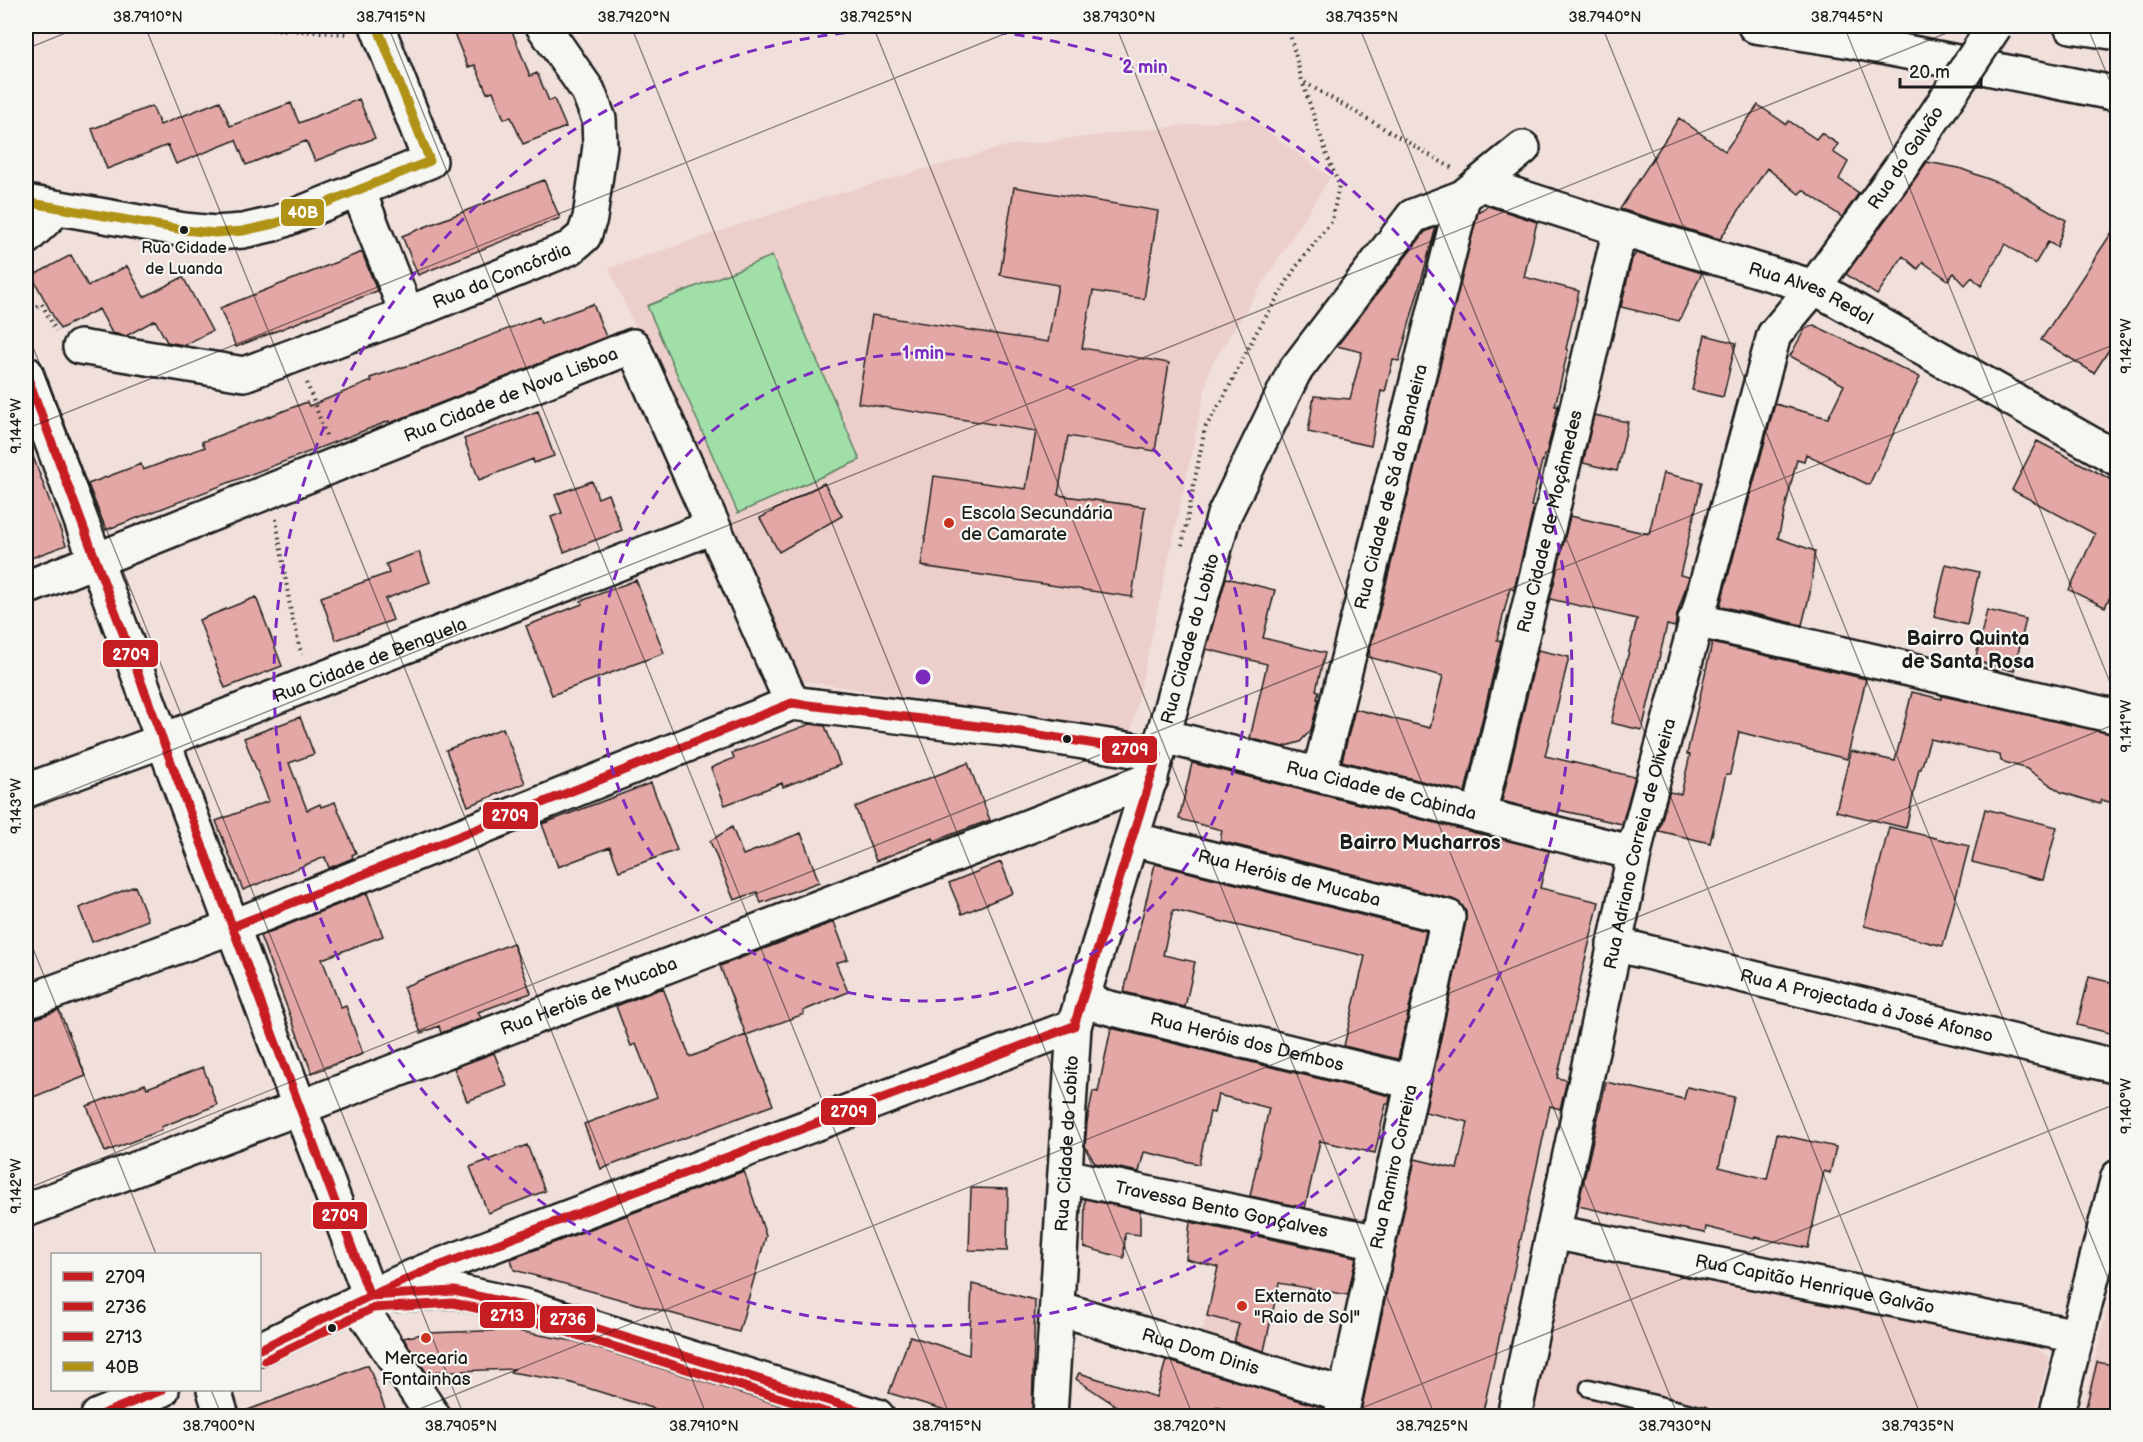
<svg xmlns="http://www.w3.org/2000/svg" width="2143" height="1442" viewBox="0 0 2143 1442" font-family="'Balsamiq Sans',sans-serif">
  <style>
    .built { fill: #eccecb }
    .green { fill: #a0dfa8; stroke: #5e7e62; stroke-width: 1.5 }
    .building { fill: #e3a8a5; stroke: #1c1c1c; stroke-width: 1.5 }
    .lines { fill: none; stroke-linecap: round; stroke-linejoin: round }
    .lane-casing { stroke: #1c1c1c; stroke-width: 21 }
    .street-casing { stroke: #1c1c1c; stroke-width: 38 }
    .secondary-casing { stroke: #1c1c1c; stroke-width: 38 }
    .highway-casing { stroke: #1c1c1c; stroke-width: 38 }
    .path { stroke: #1c1c1c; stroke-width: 4; stroke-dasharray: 1.5 4.5; stroke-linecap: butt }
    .lane { stroke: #f6f6f2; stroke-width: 16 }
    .street { stroke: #f6f6f2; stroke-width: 33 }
    .secondary { stroke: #f6f6f2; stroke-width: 33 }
    .highway { stroke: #f6f6f2; stroke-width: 33 }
    .street-bridge-casing { stroke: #1c1c1c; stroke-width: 38; stroke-linecap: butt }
    .street-bridge { stroke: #f6f6f2; stroke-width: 33 }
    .bus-1-casing { stroke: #f6f6f2; stroke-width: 14 }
    .bus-2-casing { stroke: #f6f6f2; stroke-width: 14 }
    .bus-3-casing { stroke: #f6f6f2; stroke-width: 14 }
    .bus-4-casing { stroke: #f6f6f2; stroke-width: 14 }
    .bus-1 { stroke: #c61d23; stroke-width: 9 }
    .bus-2 { stroke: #c61d23; stroke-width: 9 }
    .bus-3 { stroke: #c61d23; stroke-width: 9 }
    .bus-4 { stroke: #b09217; stroke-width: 9 }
    .ticks { fill: none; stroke: #1c1c1c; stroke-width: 1.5; stroke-opacity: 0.45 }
    .ring { fill: none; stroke: #7b2cbf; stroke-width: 3; stroke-dasharray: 10 8 }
    .bus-dot { fill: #1c1c1c; stroke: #f6f6f2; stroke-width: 2 }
    .poi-dot { fill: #c8321e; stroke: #f6f6f2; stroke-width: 2 }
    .labels { text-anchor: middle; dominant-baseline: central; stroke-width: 4.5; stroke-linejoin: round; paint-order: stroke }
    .bus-label { font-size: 16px; fill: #1c1c1c; stroke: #f6f6f2 }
    .street-label { font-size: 18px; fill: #1c1c1c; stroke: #f6f6f2 }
    .poi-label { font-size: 18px; fill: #1c1c1c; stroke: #f6f6f2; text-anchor: start }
    .neighbourhood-label { font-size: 20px; font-weight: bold; fill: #1c1c1c; stroke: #f6f6f2 }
    .centre { fill: #7b2cbf; stroke: #f6f6f2; stroke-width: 3 }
    .ring-label { font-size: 18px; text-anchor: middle; font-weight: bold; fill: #7b2cbf; stroke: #f6f6f2; stroke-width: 4.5; stroke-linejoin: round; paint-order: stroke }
    .line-badge { stroke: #f6f6f2; stroke-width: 2 }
    .badge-label { font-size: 16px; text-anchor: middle; font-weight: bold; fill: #fff }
    .neatline { fill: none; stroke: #1c1c1c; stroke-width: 2 }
    .ticks-label { font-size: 15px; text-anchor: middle; fill: #1c1c1c }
  </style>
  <rect width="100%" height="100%" fill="#f0dfdb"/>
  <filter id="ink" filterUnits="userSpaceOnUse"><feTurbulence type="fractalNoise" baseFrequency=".0167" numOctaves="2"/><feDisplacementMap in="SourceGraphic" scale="12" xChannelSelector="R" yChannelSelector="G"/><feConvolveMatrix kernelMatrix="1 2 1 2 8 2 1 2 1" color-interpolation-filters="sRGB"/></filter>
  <g filter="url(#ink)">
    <path class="built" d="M1249,118L1330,177L1210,367L1131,732L791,679L609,268L809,202L1007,146Z
      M1576,1243L2032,1346L2049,1357L2034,1416H1528L1567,1248Z
      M2117,1271V1416H2081L2109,1303Z
      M1215,1280L1277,1295L1264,1352L1201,1336Z"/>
    <path class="green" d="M772,256L860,460L738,513L647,306Z"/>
    <path class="building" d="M451,26H510L530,76L537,73L549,101L554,99L566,127L523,144L511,117L504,119L493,91L487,93L475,65L468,67Z
      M359,99L375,138L315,161L306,141L246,165L236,140L176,164L168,145L107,169L92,129L152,106L160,125L220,101L230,126L291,103L299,123Z
      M1758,105L1786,124L1789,121L1816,139L1821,133L1838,144L1833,152L1848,162L1839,179L1859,193L1842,217L1803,190L1799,194L1767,168L1720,239L1620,209L1679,118L1725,151Z
      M1927,162L1959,168L2007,186L2066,220L2057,247L2048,242L2035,264L2005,244L1981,286L1972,277L1965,285L1954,273L1948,280L1923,262L1918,269L1903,256L1877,295L1846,274Z
      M544,180L560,218L418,275L402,236Z
      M1014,187L1158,211L1144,299L1093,291L1082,348L1169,363L1155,451L1068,436L1058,495L1145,507L1132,597L921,566L934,476L1026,489L1036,431L858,403L872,315L1048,342L1058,285L1000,275Z
      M1488,206L1537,222L1524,277L1579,291L1566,349L1568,350L1555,406H1558L1546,455H1544L1543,461H1542L1531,506L1534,507L1514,590L1510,588L1497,640L1501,641L1465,792L1342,761L1355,709L1430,728L1443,676L1368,657L1478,212Z
      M2118,223V336L2094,373L2041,340Z
      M1436,227L1399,361L1393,360L1385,392L1381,391L1371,446L1308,432L1314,396L1350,399L1362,352L1337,346L1425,232Z
      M362,252L377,291L236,347L220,308Z
      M1636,253L1702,273L1679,321L1621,307L1632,259Z
      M71,255L88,286L127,266L144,297L183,277L212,331L184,345L167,342L155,320L126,336L112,333L99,309L60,329L32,276Z
      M593,304L606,337L390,423L389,421L106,530L88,484L141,464L143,470L205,447L202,442L307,402L309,406L372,381L370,378L419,362V363L539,317L541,323Z
      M1814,325L1920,377L1869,485L1806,454L1804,461L1797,459L1778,538L1815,551L1810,593L1802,625L1720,606L1775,404L1828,418L1844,385L1790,356L1805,329Z
      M1705,335L1736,343L1723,397L1692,390Z
      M538,411L554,456L534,463L533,459L479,480L464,439Z
      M1594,415L1628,422L1617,471L1583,463Z
      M2037,441L2118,483V580L2105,607L2069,590L2095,534L2012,490Z
      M28,443L66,545L26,560V444Z
      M1663,473L1702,482L1680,575L1689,577L1677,615L1675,627L1667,625L1642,730L1611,723L1637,619L1550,599L1570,516L1649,534Z
      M592,481L598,498L608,494L622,530L564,552L551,517L562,513L555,495Z
      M824,483L842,516L779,552L760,518Z
      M419,552L430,582L385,599L393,620L336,640L321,597L389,573L386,564Z
      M1946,564L1979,572L1967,625L1934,617Z
      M1226,578L1275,590L1263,638L1325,653L1316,690L1319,691L1317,699H1319L1311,730L1300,742L1283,747L1250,738L1267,664L1206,649Z
      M636,580L664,653L552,695L526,626L582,604L581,601Z
      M256,597L282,666L225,688L199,620Z
      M1987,610L2026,619L2014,671L1975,661Z
      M1712,643L1866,679L1847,759L1739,732L1730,774H1726L1710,843L1659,831L1669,792L1681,794L1690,755L1687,754Z
      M1538,650L1569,657L1545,756L1635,777L1622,824L1559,810L1558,815L1502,801Z
      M1912,692L1941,699L1942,696L2118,735V804L2101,800L2100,804L2061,792L2027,769L2001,761L2000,755L1930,739L1921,769H1919L1906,828L1836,811L1851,751L1895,761Z
      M300,717L314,754L289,763L307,810L320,804L321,807L335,802L356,853L352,855L353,858L329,868L325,857L243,890L216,821L269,801L244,738Z
      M810,724L825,726L840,765L783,787L782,783L725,805L711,768L734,758L732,753Z
      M503,728L525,783L468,806L446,750Z
      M968,763L990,820L934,841L933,838L876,861L855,807Z
      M1192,763L1549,851L1540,888L1599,902L1557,1078L1567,1080L1560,1109L1550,1106L1482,1416H1360L1415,1159L1457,1169L1468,1122L1425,1112L1466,921V911L1460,903L1452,899L1220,841L1222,830L1179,819Z
      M651,783L677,850L619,871L610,847L558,867L542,824Z
      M1985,809L2057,827L2043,880L1972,862Z
      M732,827L743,855L801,833L819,882L761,903L757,892L734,900L710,841Z
      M1889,827L1969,846L1943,946L1864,926Z
      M1001,862L1013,893L962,914L949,883Z
      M1155,864L1426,931L1398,1059L1344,1046L1365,956L1173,910L1163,955L1195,962L1185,1007L1124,992Z
      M135,886L148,920L92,942L79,908Z
      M367,893L383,936L322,959L341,1008L346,1006L363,1054L312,1073L260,936Z
      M834,922L848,959L836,963L848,992L803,1011L804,1014L746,1035L720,966Z
      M513,943L531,993L478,1012L481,1018L441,1033L439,1026L421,1033L403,987Z
      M2089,977L2118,984V1035L2077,1025Z
      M663,988L690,1057L746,1035L773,1105L601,1169L584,1124L657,1097L636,1044L631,1046L616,1006Z
      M59,1010L86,1076L26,1100V1022Z
      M1111,1028L1390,1096L1389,1104H1386L1375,1153L1320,1141L1305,1208L1250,1196L1269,1108L1218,1095L1214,1113L1210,1112L1199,1164L1144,1152L1139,1172L1095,1163L1085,1147L1087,1122L1093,1091L1098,1092Z
      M494,1053L507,1086L467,1101L454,1068Z
      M203,1067L217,1105L161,1127L162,1130L105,1152L87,1106L145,1084L147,1088Z
      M1606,1082L1684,1099L1687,1087L1734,1097L1719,1167L1767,1179L1777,1134L1836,1147L1830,1173L1824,1171L1808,1248L1755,1237L1754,1239L1706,1227L1705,1233L1668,1226L1578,1206Z
      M527,1145L545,1191L488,1213L470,1167Z
      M744,1171L766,1236L739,1332L514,1270L511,1259Z
      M971,1188L1008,1189L1007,1251L969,1250Z
      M1085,1199L1140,1211V1235L1125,1233L1124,1258L1084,1247Z
      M1190,1222L1356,1257L1348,1295L1279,1283L1264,1351L1234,1342L1239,1324L1207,1316L1218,1267L1186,1259Z
      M972,1284L1035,1300L1032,1416H965L889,1393L910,1336L969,1355Z
      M512,1330L573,1341L808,1414V1416H659L661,1411L565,1381L510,1372L514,1369L426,1372L403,1338L427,1333Z
      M1166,1360L1324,1408L1323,1416H1251L1216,1407L1214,1416H1146L1121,1409L1076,1379L1079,1373L1156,1397Z
      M2097,1362L2118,1366V1416H2084Z
      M368,1365L388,1416H240V1413Z"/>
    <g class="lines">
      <defs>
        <path id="lane" d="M1589,1388L1703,1416"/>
        <g id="street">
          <path id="s1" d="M1481,184L1620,229L1814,287L2118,459"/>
          <path d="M358,190L407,314"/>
          <path d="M26,202L184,230L215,233L243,231L274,224L430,161L377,26"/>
          <path d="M26,238L58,208"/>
          <path id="s2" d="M80,347L244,374L407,314L570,248L584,236L590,218L600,146L599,119L588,91L543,26"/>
          <path d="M26,373L370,1296L423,1272L1074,1026"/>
          <path id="s3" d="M26,588L633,346L792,703"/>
          <path d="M1695,620L2118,717"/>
          <path id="s4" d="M1163,736L1634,853"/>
          <path id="s5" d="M1319,775L1463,197"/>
          <path id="s6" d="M26,791L162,741L712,527"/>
          <path id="s7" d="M1479,815L1620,229"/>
          <path id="s8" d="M1132,839L1448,917L1341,1416"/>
          <path id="s9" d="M1614,944L2118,1067"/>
          <path id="s10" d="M1081,1001L1412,1082"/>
          <path d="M26,1002L232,927L792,703L1002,729L1158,754"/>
          <path id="s11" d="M1065,1176L1378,1242"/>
          <path id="s12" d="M26,1210L299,1108L1151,779"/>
          <path id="s13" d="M1553,1232L2077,1336"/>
          <path d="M357,1302L433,1416"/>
          <path id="s14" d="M1057,1308L1345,1395"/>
          <path d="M214,1390L222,1416"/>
          <path id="s15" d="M1050,1416L1074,1026L1163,736L1224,515L1294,372L1413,216L1463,197L1523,148"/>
          <path id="s16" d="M1514,1416L1638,836L1774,335L1814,287L1901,167"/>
          <path d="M2056,1416L2118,1177"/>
        </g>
        <path id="secondary" d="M260,1349L370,1296L454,1291L528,1307L877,1416
          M98,1416L162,1390"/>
        <path id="highway" d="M1755,26L1851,41L2118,94
          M2071,26L2118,33"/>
      </defs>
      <use href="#lane" class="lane-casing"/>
      <use href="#street" class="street-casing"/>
      <use href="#secondary" class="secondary-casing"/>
      <use href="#highway" class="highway-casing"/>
      <path class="path" d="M224,26L348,34
        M1288,26L1302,81L1452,168
        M26,312L42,304L56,331
        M307,383L327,438
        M276,519L292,619C299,630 295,643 303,654
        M1182,545L1205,428L1224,397L1256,333L1296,267L1332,221L1339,185L1328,158L1302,81"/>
      <use href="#lane" class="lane"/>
      <use href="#street" class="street"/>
      <use href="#secondary" class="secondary"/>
      <use href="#highway" class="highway"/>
      <defs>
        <path id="street-bridge" d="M1901,167L1995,26"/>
      </defs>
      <use href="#street-bridge" class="street-bridge-casing"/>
      <use href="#street-bridge" class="street-bridge"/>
      <defs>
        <path id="bus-1" d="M26,373L370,1296L423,1272L1074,1026L1158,754L1002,729L792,703L232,927"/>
        <path id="bus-2" d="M260,1349L370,1296L454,1291L528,1307L877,1416
          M98,1416L162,1390"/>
        <path id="bus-3" d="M265,1360L373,1308L453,1303L525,1319L838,1416"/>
        <path id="bus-4" d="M26,202L184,230L215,233L243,231L274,224L430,161L377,26"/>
      </defs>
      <use href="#bus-1" class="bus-1-casing"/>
      <use href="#bus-2" class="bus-2-casing"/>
      <use href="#bus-3" class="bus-3-casing"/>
      <use href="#bus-4" class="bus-4-casing"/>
      <use href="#bus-1" class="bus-1"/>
      <use href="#bus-2" class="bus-2"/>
      <use href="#bus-3" class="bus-3"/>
      <use href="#bus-4" class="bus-4"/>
    </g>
  </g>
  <path class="ticks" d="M145,26L707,1416M388,26L950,1416M631,26L1193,1416M873,26L1435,1416M1116,26L1678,1416M1359,26L1921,1416M1602,26L2118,1303M1844,26L2118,702M2087,26L2118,101M26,49L83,26M26,330L464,1416M26,429L1024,26M26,809L1964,26M26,931L156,1254M26,1189L2118,343M211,1390L222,1416M402,1416L2118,723M1342,1416L2118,1103"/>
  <g class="ring">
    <circle cx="923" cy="677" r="324"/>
    <circle cx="923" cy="677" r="649"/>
  </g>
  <g class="bus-dot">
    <circle cx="184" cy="230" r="5"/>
    <circle cx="1067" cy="739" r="5"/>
    <circle cx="332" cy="1328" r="5"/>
  </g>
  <g class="poi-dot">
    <circle cx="949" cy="523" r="6"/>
    <circle cx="1242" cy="1306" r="6"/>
    <circle cx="426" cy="1338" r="6"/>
  </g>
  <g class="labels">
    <g class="bus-label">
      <text x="184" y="248">Rua Cidade<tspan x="184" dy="21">de Luanda</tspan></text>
    </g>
    <g class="street-label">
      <text transform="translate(1906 158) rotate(-56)">Rua do Galvão</text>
      <text stroke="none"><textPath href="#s2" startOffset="442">Rua da Concórdia</textPath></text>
      <text stroke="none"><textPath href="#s1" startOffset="348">Rua Alves Redol</textPath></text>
      <text stroke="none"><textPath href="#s3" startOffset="522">Rua Cidade de Nova Lisboa</textPath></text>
      <text stroke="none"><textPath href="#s5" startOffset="297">Rua Cidade de Sá da Bandeira</textPath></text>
      <text stroke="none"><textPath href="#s7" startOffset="302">Rua Cidade de Moçâmedes</textPath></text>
      <text stroke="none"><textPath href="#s15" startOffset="795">Rua Cidade do Lobito</textPath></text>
      <text stroke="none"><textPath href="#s6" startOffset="368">Rua Cidade de Benguela</textPath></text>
      <text stroke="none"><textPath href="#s4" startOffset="225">Rua Cidade de Cabinda</textPath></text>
      <text stroke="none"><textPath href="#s16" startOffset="586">Rua Adriano Correia de Oliveira</textPath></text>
      <text stroke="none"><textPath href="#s8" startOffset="162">Rua Heróis de Mucaba</textPath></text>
      <text stroke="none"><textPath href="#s12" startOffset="602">Rua Heróis de Mucaba</textPath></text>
      <text stroke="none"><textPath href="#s9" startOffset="260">Rua A Projectada à José Afonso</textPath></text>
      <text stroke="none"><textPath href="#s10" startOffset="171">Rua Heróis dos Dembos</textPath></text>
      <text stroke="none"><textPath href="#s15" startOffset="273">Rua Cidade do Lobito</textPath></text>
      <text transform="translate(1394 1167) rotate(-78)">Rua Ramiro Correira</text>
      <text stroke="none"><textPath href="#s11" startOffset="160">Travessa Bento Gonçalves</textPath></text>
      <text stroke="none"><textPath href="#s13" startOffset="267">Rua Capitão Henrique Galvão</textPath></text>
      <text stroke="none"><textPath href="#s14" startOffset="150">Rua Dom Dinis</textPath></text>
    </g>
    <g class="poi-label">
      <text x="961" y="513">Escola Secundária<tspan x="961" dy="21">de Camarate</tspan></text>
      <text x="1254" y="1296">Externato<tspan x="1254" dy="21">"Raio de Sol"</tspan></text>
      <text x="426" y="1358" text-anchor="middle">Mercearia<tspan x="426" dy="21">Fontainhas</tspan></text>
    </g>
    <g class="neighbourhood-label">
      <text x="1968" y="639">Bairro Quinta<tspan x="1968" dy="23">de Santa Rosa</tspan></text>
      <text x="1420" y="843">Bairro Mucharros</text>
    </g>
  </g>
  <circle cx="923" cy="677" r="9" class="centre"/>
  <g class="ring-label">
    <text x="1145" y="73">2 min</text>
    <text x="923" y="359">1 min</text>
  </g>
  <g class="line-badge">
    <rect x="280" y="198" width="45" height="29" rx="6" fill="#b09217"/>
    <rect x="102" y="639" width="57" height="29" rx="6" fill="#c61d23"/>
    <rect x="1101" y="735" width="57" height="29" rx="6" fill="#c61d23"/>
    <rect x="482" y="801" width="57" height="29" rx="6" fill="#c61d23"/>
    <rect x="820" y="1097" width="57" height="29" rx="6" fill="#c61d23"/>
    <rect x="312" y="1201" width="56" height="29" rx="6" fill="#c61d23"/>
    <rect x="479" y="1301" width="57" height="28" rx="6" fill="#c61d23"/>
    <rect x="539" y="1305" width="57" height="29" rx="6" fill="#c61d23"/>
  </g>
  <g class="badge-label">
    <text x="303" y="218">40B</text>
    <text x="131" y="660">2709</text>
    <text x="1130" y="755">2709</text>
    <text x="510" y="821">2709</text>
    <text x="849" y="1117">2709</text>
    <text x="340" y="1221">2709</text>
    <text x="507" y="1321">2713</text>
    <text x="568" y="1325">2736</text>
  </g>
  <rect width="2143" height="1442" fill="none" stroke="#f6f6f2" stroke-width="66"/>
  <rect x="51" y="1253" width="210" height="138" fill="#f6f6f2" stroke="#9f9f9c" stroke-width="1.5"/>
  <rect x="63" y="1272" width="30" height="9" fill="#c61d23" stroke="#9f9f9c" stroke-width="1.5"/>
  <text x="105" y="1283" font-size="18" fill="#1c1c1c">2709</text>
  <rect x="63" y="1302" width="30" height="9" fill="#c61d23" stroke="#9f9f9c" stroke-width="1.5"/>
  <text x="105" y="1313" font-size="18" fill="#1c1c1c">2736</text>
  <rect x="63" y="1332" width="30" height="9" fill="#c61d23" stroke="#9f9f9c" stroke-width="1.5"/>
  <text x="105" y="1343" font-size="18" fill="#1c1c1c">2713</text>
  <rect x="63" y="1362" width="30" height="9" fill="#b09217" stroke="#9f9f9c" stroke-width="1.5"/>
  <text x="105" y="1373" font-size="18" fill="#1c1c1c">40B</text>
  <path d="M1900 78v9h81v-9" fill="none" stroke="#1c1c1c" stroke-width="3"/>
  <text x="1909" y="78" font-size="18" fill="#1c1c1c" stroke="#f6f6f2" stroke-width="4.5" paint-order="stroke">20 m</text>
  <rect x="33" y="33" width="2077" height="1376" class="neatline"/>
  <g class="ticks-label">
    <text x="148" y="22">38.7910°N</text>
    <text x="391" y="22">38.7915°N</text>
    <text x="634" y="22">38.7920°N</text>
    <text x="876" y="22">38.7925°N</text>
    <text x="1119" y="22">38.7930°N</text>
    <text x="1362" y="22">38.7935°N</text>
    <text x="1605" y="22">38.7940°N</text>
    <text x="1847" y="22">38.7945°N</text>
    <text transform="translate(2126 346) rotate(-90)" y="5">9.142°W</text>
    <text transform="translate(16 426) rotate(-90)" y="5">9.144°W</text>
    <text transform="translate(2126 726) rotate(-90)" y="5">9.141°W</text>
    <text transform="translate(16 806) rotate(-90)" y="5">9.143°W</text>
    <text transform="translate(2126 1106) rotate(-90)" y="5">9.140°W</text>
    <text transform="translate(16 1186) rotate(-90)" y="5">9.142°W</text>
    <text x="219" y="1431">38.7900°N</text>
    <text x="461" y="1431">38.7905°N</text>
    <text x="704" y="1431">38.7910°N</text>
    <text x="947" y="1431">38.7915°N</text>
    <text x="1190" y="1431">38.7920°N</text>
    <text x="1432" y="1431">38.7925°N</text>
    <text x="1675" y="1431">38.7930°N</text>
    <text x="1918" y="1431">38.7935°N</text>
  </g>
</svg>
